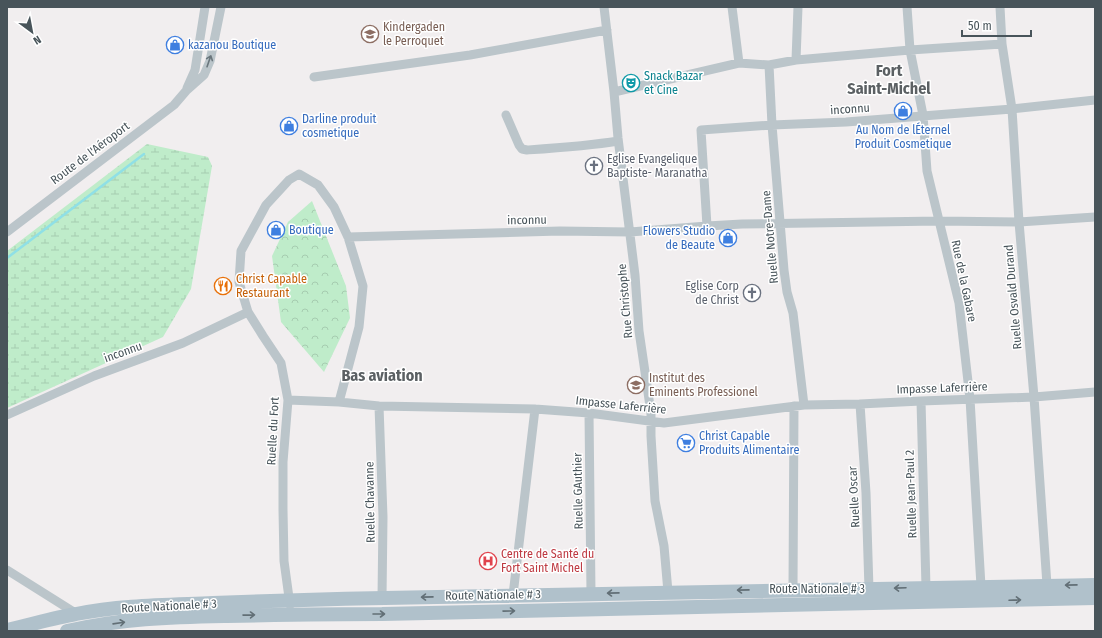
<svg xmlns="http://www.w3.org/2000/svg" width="1102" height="638" viewBox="0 0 1102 638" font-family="'Fira Sans Condensed',sans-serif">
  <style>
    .forest { fill: url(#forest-crowns) }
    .wetland { fill: url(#wetland-marsh) }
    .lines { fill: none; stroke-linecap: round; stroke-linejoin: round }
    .stream { stroke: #8fe0e6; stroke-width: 2.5 }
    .minor { stroke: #bbc5ca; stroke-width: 9 }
    .primary { stroke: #b0c1cb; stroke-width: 14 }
    .oneway { stroke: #6a767c }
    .oneway2 { stroke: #626f76 }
    .labels { text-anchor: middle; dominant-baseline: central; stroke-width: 3; stroke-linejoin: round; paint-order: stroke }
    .education-label { font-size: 12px; fill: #785e54; stroke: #fff; text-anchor: start }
    .shop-label { font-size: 12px; fill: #366cbe; stroke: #fff; text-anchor: start }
    .culture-label { font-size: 12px; fill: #0d838f; stroke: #fff; text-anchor: start }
    .street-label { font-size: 12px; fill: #48545a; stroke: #fff }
    .worship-label { font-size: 12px; fill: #5b616d; stroke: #fff; text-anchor: start }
    .food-label { font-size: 12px; fill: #c56008; stroke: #fff; text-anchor: start }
    .health-label { font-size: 12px; fill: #be3a42; stroke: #fff; text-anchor: start }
    .district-label { font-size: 16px; font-weight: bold; fill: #5b6063; stroke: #fff }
  </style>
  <defs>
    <pattern id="forest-crowns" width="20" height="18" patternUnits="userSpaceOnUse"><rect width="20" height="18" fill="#bfecca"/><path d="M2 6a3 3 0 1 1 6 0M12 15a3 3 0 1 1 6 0" fill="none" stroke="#a6ccb0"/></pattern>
    <pattern id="wetland-marsh" width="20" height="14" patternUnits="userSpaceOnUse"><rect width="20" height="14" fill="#bfecca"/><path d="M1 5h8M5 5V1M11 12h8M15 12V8" fill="none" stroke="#a6ccb0"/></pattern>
  </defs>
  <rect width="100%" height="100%" fill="#f1eeef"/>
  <path class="forest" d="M312,201L346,286L350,318L324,372L281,322L272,256L288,222Z"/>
  <path class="wetland" d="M147,144L208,157L212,166L191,289L163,337L7,408V251Z"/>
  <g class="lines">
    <path class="stream" d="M7,258L144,154"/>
    <path class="minor" d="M604,7L614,92L618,138L635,275L639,331L651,413V436L655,501L664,546L668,592
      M732,7L739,63
      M907,7L910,50L923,115L927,171L959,303L970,399L981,586
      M1000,7L1002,44L1012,109L1019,222L1034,397L1047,585
      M796,60L798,7
      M769,65L772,125L784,270L787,292L793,313L804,405
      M314,77L470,55L607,30
      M187,88L195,70L205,7
      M614,92L739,63L769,65L796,60L910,50L1002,44
      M506,115L519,145L522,149L527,150C557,148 588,146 618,141
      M707,226L701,130L772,125L846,122L1012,109L1095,100
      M7,232L174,105L186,91L204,75L210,61L221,7
      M348,237L560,231L630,232L707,226L742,224L939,221L1019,222L1095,217
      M288,400L339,402L379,406L535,409L589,413L664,423L804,405L860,404L921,401L1034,397L1095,392
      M921,401L926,587
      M860,404L866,493L869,589
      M379,406L383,517L382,598
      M589,413L591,593
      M7,415L94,376L183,343L248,312
      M7,570L77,614
      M793,589L794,406
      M513,595L535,409
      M290,605L284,561L283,510V462L288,400L281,363L263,336L248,312L239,282L241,251L266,205L289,180L299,174L318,185L334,207L348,237L363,286L359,327L339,402"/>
    <path class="primary" d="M7,630C30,625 53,618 76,614C121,605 167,605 213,603C288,600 363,598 437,597C657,591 876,589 1095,585
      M67,631C118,619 172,617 224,616C277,615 329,614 382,614L1095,598"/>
  </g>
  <defs><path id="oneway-shaft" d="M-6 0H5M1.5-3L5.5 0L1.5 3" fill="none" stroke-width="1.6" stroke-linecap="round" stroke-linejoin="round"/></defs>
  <use class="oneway" href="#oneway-shaft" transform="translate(209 61) rotate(-71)"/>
  <g class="oneway2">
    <use href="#oneway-shaft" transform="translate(1071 585) rotate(179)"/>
    <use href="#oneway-shaft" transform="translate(900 588) rotate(178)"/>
    <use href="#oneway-shaft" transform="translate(743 590) rotate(179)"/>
    <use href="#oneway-shaft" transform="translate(613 593) rotate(179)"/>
    <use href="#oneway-shaft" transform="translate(427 597) rotate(179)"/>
    <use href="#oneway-shaft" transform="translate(1015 600) rotate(-2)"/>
    <use href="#oneway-shaft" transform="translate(509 611) rotate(-1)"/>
    <use href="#oneway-shaft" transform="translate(379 614)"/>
    <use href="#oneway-shaft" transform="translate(249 615) rotate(-1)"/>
    <use href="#oneway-shaft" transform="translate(119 623) rotate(-8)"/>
  </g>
  <defs>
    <symbol id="school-ring" viewBox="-11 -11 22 22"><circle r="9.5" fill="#fff" stroke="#8d6e63" stroke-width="1.5"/><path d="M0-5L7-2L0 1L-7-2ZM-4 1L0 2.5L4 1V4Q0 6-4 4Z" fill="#8d6e63"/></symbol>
    <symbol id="shop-ring" viewBox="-11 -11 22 22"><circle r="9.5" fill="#fff" stroke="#3f7fe0" stroke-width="1.5"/><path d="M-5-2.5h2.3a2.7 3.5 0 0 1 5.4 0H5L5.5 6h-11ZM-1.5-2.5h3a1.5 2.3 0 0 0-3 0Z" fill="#3f7fe0"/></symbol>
    <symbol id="theatre-ring" viewBox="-11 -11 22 22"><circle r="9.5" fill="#fff" stroke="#0f9aa8" stroke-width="1.5"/><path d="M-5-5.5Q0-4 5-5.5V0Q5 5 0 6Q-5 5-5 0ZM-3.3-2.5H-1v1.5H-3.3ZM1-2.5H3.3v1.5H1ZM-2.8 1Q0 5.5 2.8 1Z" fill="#0f9aa8"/></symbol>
    <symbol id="church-ring" viewBox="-11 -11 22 22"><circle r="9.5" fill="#fff" stroke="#6b7280" stroke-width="1.5"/><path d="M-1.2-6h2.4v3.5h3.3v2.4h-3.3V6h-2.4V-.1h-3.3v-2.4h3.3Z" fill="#6b7280"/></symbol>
    <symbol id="restaurant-ring" viewBox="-11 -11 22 22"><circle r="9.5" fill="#fff" stroke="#e8710a" stroke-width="1.5"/><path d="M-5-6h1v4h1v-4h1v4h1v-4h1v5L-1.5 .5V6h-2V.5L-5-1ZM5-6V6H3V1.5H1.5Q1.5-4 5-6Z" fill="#e8710a"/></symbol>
    <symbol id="university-ring" viewBox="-11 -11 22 22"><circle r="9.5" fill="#fff" stroke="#8d6e63" stroke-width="1.5"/><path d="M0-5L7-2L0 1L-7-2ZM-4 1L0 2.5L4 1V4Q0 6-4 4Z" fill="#8d6e63"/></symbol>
    <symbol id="supermarket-ring" viewBox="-11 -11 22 22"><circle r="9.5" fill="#fff" stroke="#3f7fe0" stroke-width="1.5"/><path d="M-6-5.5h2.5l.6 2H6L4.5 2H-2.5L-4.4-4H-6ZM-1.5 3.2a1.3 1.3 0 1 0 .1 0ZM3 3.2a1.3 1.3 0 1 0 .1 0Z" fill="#3f7fe0"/></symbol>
    <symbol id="hospital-ring" viewBox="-11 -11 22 22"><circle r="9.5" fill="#fff" stroke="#e0444e" stroke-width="1.5"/><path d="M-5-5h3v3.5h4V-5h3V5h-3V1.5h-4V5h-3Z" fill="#e0444e"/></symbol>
  </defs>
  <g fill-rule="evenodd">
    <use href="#school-ring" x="360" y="24" width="20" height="20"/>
    <use href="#shop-ring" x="165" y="35" width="20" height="20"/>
    <use href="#theatre-ring" x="621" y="73" width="20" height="20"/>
    <use href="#shop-ring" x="893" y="101" width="20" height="20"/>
    <use href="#shop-ring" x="279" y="116" width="20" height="20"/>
    <use href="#church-ring" x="584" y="156" width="20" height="20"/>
    <use href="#shop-ring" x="266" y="220" width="20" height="20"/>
    <use href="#shop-ring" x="718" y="228" width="20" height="20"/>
    <use href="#restaurant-ring" x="213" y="276" width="20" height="20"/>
    <use href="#church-ring" x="742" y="283" width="20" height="20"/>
    <use href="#university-ring" x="626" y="375" width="20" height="20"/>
    <use href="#supermarket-ring" x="676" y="433" width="20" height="20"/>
    <use href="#hospital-ring" x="478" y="551" width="20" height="20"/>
  </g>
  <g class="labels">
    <g class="education-label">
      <text x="383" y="27">Kindergaden<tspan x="383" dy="14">le Perroquet</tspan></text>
      <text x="649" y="378">Institut des<tspan x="649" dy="14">Eminents Professionel</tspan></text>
    </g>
    <g class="shop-label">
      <text x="188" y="45">kazanou Boutique</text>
      <text x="302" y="119">Darline produit<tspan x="302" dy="14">cosmetique</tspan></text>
      <text x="903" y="130" text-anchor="middle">Au Nom de lÉternel<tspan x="903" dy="14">Produit Cosmetique</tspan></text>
      <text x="289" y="230">Boutique</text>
      <text x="715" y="231" text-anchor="end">Flowers Studio<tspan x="715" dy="14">de Beaute</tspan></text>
      <text x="699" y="436">Christ Capable<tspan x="699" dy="14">Produits Alimentaire</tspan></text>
    </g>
    <g class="culture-label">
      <text x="644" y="76">Snack Bazar<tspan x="644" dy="14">et Cine</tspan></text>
    </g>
    <g class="street-label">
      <text transform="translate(850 109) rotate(-4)">inconnu</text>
      <text transform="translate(90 153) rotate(-37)">Route de l'Aéroport</text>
      <text transform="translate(527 220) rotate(-1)">inconnu</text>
      <text transform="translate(770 237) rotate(-95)">Ruelle Notre-Dame</text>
      <text transform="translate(964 281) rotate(78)">Rue de la Gabare</text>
      <text transform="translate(1013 297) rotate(-95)">Ruelle Osvald Durand</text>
      <text transform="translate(625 301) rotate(-95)">Rue Christophe</text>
      <text transform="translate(123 352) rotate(-20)">inconnu</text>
      <text transform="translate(942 388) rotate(-2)">Impasse Laferrière</text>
      <text transform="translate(621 405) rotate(6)">Impasse Laferrière</text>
      <text transform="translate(273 431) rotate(-87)">Ruelle du Fort</text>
      <text transform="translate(578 491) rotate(-91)">Ruelle GAuthier</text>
      <text transform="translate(911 494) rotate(-92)">Ruelle Jean-Paul 2</text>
      <text transform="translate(854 497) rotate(-93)">Ruelle Oscar</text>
      <text transform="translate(370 502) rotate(-91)">Ruelle Chavanne</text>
      <text x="817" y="589">Route Nationale # 3</text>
      <text transform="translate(493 595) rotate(-1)">Route Nationale # 3</text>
      <text transform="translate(169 606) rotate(-3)">Route Nationale # 3</text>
    </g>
    <g class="worship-label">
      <text x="607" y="159">Eglise Evangelique<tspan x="607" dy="14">Baptiste- Maranatha</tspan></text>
      <text x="739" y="286" text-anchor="end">Eglise Corp<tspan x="739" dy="14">de Christ</tspan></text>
    </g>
    <g class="food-label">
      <text x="236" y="279">Christ Capable<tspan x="236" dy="14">Restaurant</tspan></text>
    </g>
    <g class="health-label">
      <text x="501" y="554">Centre de Santé du<tspan x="501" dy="14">Fort Saint Michel</tspan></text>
    </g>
    <g class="district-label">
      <text x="889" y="70">Fort<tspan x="889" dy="18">Saint-Michel</tspan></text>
      <text x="382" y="375">Bas aviation</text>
    </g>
  </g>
  <rect width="1102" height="638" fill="none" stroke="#48545a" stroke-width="16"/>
  <g transform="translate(32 32) rotate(148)" stroke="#ffffff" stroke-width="3" paint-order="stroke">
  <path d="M0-3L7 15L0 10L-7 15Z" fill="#48545a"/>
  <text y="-6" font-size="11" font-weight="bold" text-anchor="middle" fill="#48545a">N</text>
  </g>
  <path d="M962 30v6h69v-6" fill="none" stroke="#48545a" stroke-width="2"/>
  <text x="968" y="30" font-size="12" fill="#48545a" stroke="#ffffff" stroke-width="3" paint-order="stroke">50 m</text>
</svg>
